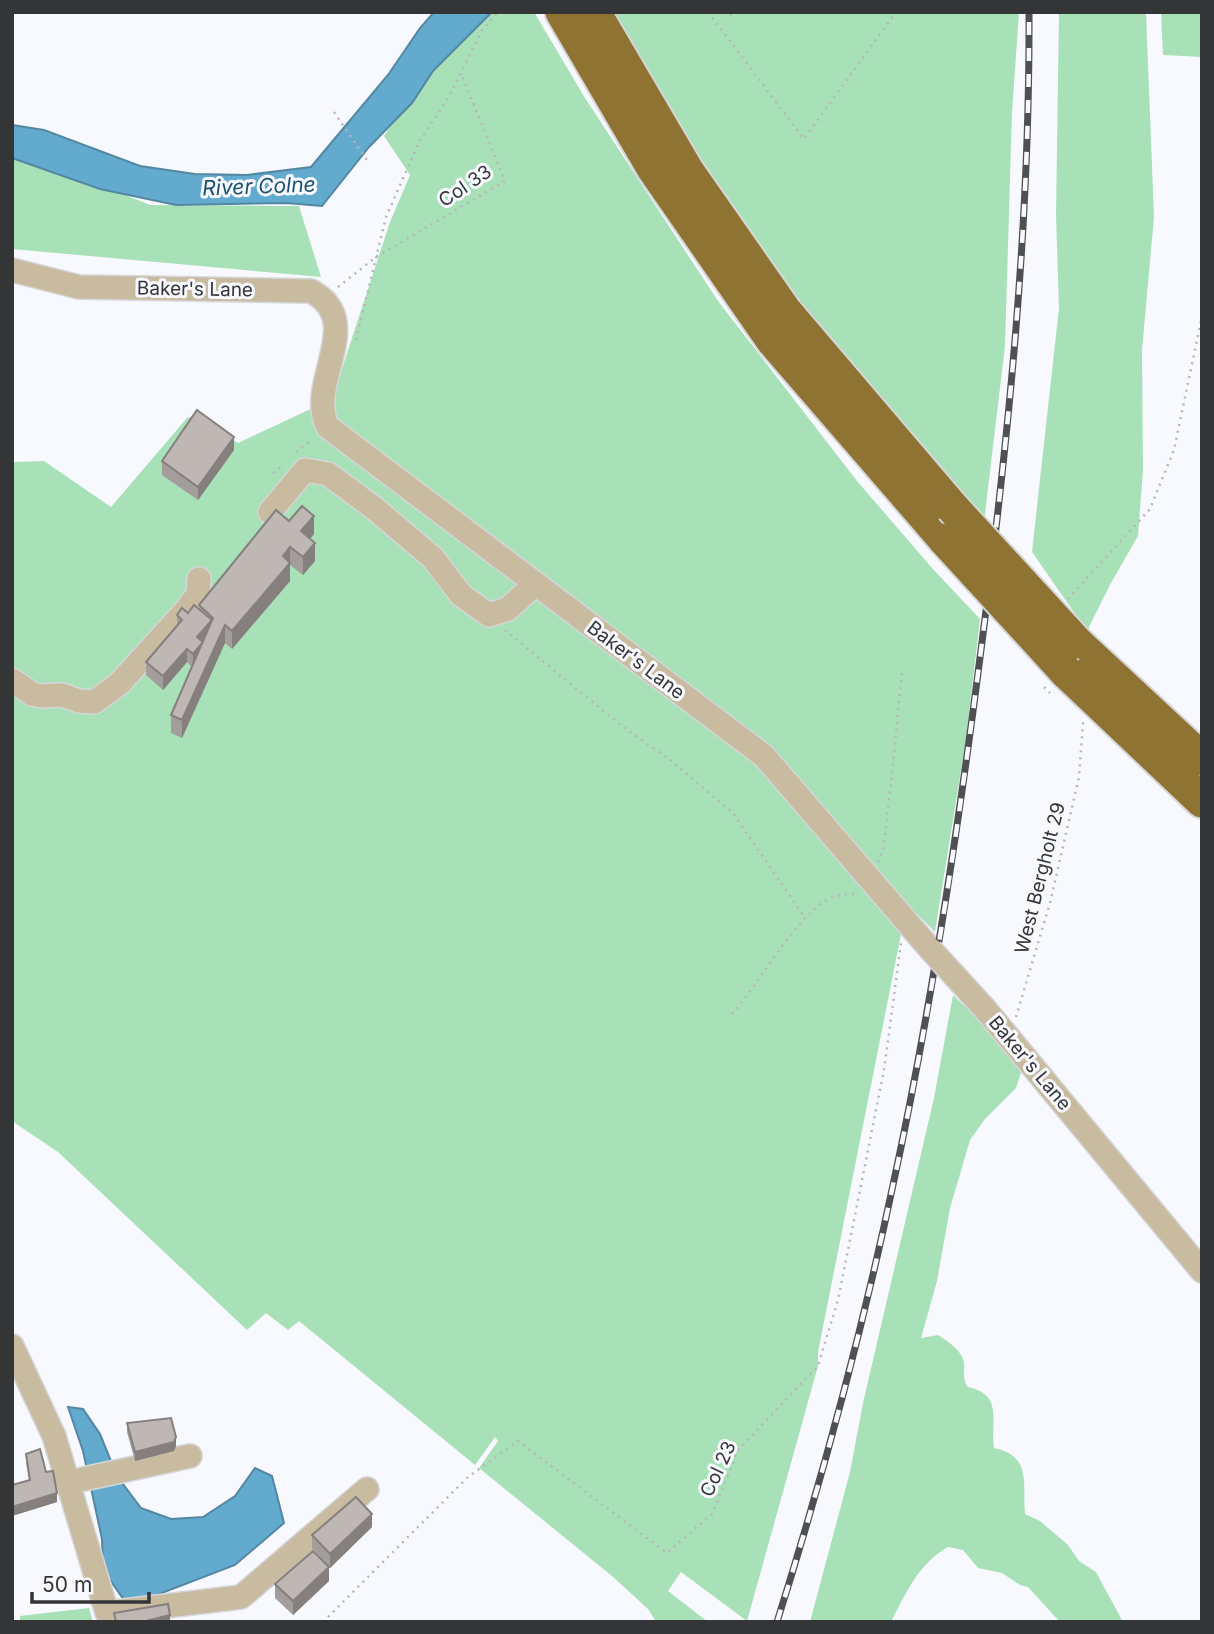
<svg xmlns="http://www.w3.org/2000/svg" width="1214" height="1634" viewBox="0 0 1214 1634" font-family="Inter,sans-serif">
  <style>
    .green { fill: #a8e1b7 }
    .water { fill: #62aace; stroke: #5487a1; stroke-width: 2 }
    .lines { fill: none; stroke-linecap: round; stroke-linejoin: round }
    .minor-casing { stroke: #d5d6da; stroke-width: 26 }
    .highway-casing { stroke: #d5d6da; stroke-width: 37 }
    .path { stroke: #b5b6ba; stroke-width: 2.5; stroke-dasharray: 2 5; stroke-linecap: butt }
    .minor { stroke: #c8bba0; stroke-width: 23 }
    .highway { stroke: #8f7333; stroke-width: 33 }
    .rail-casing { stroke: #4f5052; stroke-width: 7 }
    .rail { stroke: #f8f9fe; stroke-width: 4.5; stroke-dasharray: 13; stroke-linecap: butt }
    .minor-bridge-casing { stroke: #d5d6da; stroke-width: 26; stroke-linecap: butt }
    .highway-bridge-casing { stroke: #d5d6da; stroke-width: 37; stroke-linecap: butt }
    .minor-bridge { stroke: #c8bba0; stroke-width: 23 }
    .highway-bridge { stroke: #8f7333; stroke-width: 33 }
    .wall { fill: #a39d9b }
    .shaded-wall { fill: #85807e }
    .building { fill: #beb7b4; stroke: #85807e; stroke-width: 2 }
    .labels { text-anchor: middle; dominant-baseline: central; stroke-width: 6; stroke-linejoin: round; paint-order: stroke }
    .street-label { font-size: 19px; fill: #343537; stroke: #f8f9fe }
    .water-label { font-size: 21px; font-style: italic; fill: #19526c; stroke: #f8f9fe }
  </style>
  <rect width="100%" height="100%" fill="#f8f9fe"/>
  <path class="green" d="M465,12H534L585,98L718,301L857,481L932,568L980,619L966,739L935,932L907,904L818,1352V1366L747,1621L681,1572L668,1591L708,1622H656L649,1610L612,1576L479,1468L498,1441L495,1437L475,1465L299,1321L288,1330L266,1313L247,1330L58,1152L12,1121V462L44,461L111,507L187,418L198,415L238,443L332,399L390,222L410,175L384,136Z
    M612,12H1019L1012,112L1005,346L984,522L826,338L690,143Z
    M1059,12H1146L1154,217L1142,350L1143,469L1138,536L1111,583L1087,631L1032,552L1059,308L1056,215Z
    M1161,12H1202V57L1163,55Z
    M12,149L150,205L299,206L321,277L12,249Z
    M953,995L1024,1063L1016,1088L985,1119L970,1140L950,1208L937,1281L921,1338L938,1335C947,1341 959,1348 963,1359C967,1370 960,1375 968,1387C1004,1395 990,1421 994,1448C1033,1456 1022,1485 1025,1514L1040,1521L1068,1545L1079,1561L1096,1572L1123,1622H1060L1028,1587L1020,1585L1002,1573L978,1568L963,1550L948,1547C919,1563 906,1593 891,1622H810L850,1472L863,1403L934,1098Z
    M89,1608L93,1622H20V1616Z"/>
  <path class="water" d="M434,12H492L433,71L412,103L369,147L322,206L286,203L176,205L100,189L12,158V125L44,130L140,166L195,174L247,175L311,167L388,75L420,28Z
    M68,1407L83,1409L100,1434L117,1476L141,1508L171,1519L203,1517L235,1496L255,1468L272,1476L284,1523L235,1565L141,1601L124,1600L103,1570L102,1539L83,1451Z"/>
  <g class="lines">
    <defs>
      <path id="minor" d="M12,270L79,287L311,291C368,322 305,383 328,427L764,756L931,950
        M270,512L305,470L328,474L374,508L433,558L461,595L489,615L508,609L535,584
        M12,680L32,694L42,696L62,695L79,701L94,702L119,684L188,608L198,594L199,579
        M985,1009L1202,1271
        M12,1346L54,1436L107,1613L241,1597L367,1489
        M70,1482L190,1456"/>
      <path id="highway" d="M562,12L653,168L773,341L945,540
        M594,12L688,172L785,311L952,507
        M1076,642L1202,759
        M1066,672L1202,801"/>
    </defs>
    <use href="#minor" class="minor-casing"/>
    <use href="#highway" class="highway-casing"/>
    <path class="path" d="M708,12L804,139L896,12
      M725,12L728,16L736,12
      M334,112L369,163
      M338,287L376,257L505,181L461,73
      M356,340L386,217L420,140L449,97L482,30L498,12
      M296,452L312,439
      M273,473L281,467
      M1068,599L1150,509L1174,450L1202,316
      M505,630L622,726L669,759L733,813L805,918
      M1044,687L1050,693
      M878,862L883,851L891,783L902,671
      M732,1014C760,983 797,913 832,897C839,894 850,895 858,893
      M1016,1017L1050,903L1079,777L1083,723L1081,721
      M323,1622L468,1477L518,1441L667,1553L712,1514L738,1450L818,1366L838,1300L884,1070L901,943"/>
    <use href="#minor" class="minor"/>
    <use href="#highway" class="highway"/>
    <defs>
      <path id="rail" d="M777,1622C822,1479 862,1332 893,1185C932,1006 959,824 982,642C1009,433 1030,223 1029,12"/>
    </defs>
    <use href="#rail" class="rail-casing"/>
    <use href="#rail" class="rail"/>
    <defs>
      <path id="minor-bridge" d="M931,950L985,1009"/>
      <path id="highway-bridge" d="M952,507L1076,642
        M945,540L1066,672"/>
    </defs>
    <use href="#minor-bridge" class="minor-bridge-casing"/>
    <use href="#highway-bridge" class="highway-bridge-casing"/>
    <use href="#minor-bridge" class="minor-bridge"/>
    <use href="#highway-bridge" class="highway-bridge"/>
  </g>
  <path class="wall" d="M234,450L198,500L162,475V461Z
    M289,521L314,534L310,539L315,561L303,575L290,565V581L232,649L225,643L182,738L171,733V715L192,667L187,662L163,690L146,675V662L177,626V615L199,609V605Z
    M127,1423L176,1446L174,1451L135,1461L127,1432Z
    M26,1454L46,1472L57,1502L12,1516V1485L29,1480L26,1463Z
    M372,1527L330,1568L312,1548V1535Z
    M329,1581L293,1615L275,1598V1584Z"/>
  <path class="shaded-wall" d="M234,437V450L198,500V487Z
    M314,516V534L301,549V531Z
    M315,543V561L303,575V557Z
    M290,547V581L232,649V631L283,556Z
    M212,620V634L193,668V654L197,637Z
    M225,625V643L182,738V720Z
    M187,649V662L163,690V676Z
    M176,1437V1446L174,1451L135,1461V1452Z
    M57,1493V1502L12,1516V1507Z
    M372,1514V1527L330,1568V1554Z
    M329,1567V1581L293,1615V1601Z
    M170,1615V1622H142Z"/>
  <path class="building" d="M197,410L234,437L198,487L162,461Z
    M302,506L314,516L301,531L315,543L303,557L290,547L283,556L290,563L232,631L225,625L182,720L171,715L213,618L199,605L276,510L289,521Z
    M194,605L212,620L197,637L203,642L193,654L187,649L163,676L146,662L182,620L177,615L182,608L188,613Z
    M171,1418L176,1437L174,1442L135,1452L127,1423Z
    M40,1449L46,1472L53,1471L57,1493L12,1507V1485L30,1480L26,1454Z
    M356,1497L372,1514L330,1554L312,1535Z
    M313,1551L329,1567L293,1601L275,1584Z
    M168,1604L170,1615L142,1622H116L114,1613Z"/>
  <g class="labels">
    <g class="street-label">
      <text transform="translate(465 186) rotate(-34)">Col 33</text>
      <text transform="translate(195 289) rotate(1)">Baker's Lane</text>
      <text transform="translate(636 660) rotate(37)">Baker's Lane</text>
      <text transform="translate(1040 878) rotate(-76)">West Bergholt 29</text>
      <text transform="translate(1030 1063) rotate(50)">Baker's Lane</text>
      <text transform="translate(718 1469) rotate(-65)">Col 23</text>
    </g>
    <g class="water-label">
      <text transform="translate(259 186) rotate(-2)">River Colne</text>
    </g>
  </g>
  <rect width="1214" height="1634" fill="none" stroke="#343537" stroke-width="28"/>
  <path d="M32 1592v10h117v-10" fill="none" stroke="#343537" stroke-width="3.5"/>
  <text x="42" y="1592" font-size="21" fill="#343537" stroke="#f8f9fe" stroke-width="5" paint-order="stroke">50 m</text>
</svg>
